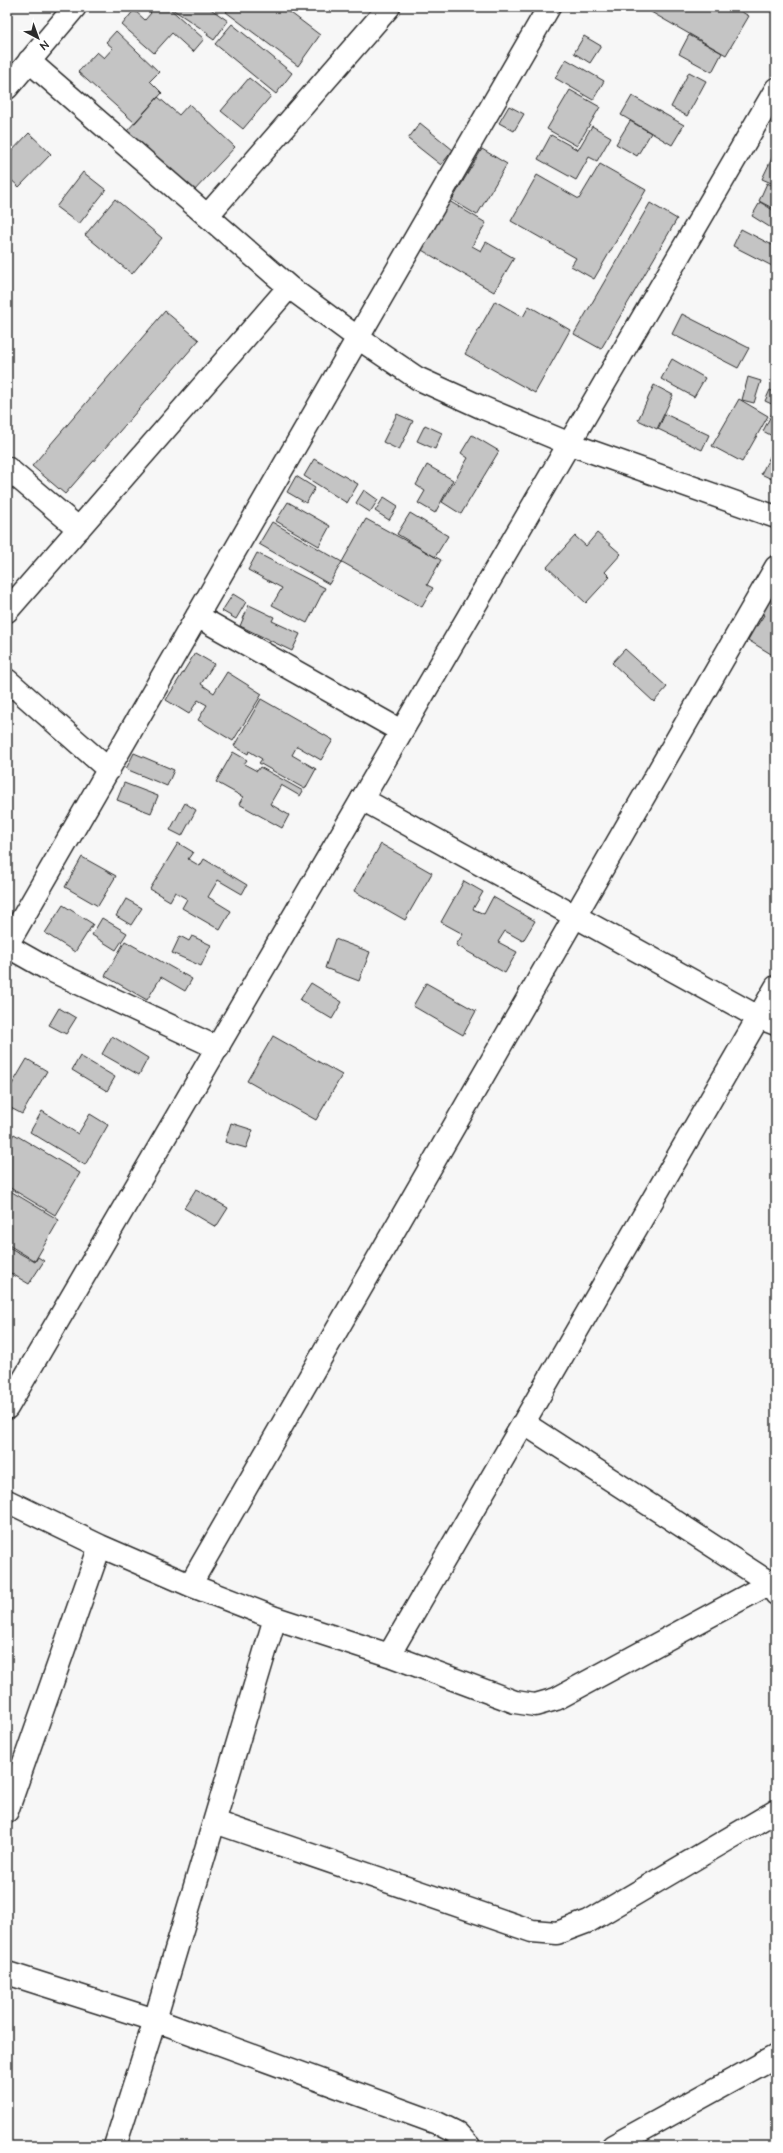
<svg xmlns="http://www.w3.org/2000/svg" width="783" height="2153" viewBox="0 0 783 2153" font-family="'Architects Daughter',sans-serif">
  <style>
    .building { fill: #c4c4c4; stroke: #2b2b2b }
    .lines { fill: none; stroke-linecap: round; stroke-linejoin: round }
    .minor-casing { stroke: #2b2b2b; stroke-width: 25 }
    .tertiary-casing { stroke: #2b2b2b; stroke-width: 25 }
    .minor { stroke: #fff; stroke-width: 22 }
    .tertiary { stroke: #fff; stroke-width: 22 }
  </style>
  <rect width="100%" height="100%" fill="#f7f7f7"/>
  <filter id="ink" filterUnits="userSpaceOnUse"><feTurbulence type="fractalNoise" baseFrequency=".025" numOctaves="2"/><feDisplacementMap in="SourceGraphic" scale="8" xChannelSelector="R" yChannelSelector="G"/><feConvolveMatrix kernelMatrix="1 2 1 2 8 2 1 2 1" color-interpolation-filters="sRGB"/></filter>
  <g filter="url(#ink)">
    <path class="building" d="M145,7H168L204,39L193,52L172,33L154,53L122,25L134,10L145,20L151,13Z
      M169,7H208L228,21L214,40L207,35L208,33Z
      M230,7H283L320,35L298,66L226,12Z
      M654,7H733L749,16L726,55L651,12Z
      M232,24L292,73L276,94L215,44Z
      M116,31L159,72L150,81L162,93L135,123L78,72L97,52L104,58L113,48L106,42Z
      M689,35L722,53L712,72L679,54Z
      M584,36L601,46L590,63L574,53Z
      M566,59L604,81L593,100L555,78Z
      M689,72L706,81L687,116L671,107Z
      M249,78L271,96L243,129L221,111Z
      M570,90L600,107L577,146L547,129Z
      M632,96L684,125L672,145L621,115Z
      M158,97L179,115L189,104L235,147L193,192L127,131Z
      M509,106L524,114L514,131L499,123Z
      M630,121L651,133L637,156L616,144Z
      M420,123L453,150L441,165L408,139Z
      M592,126L611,137L597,161L589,157L576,180L538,159L551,135L578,150Z
      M29,133L51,154L19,187L7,176V156Z
      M482,149L507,164L477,215L452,200Z
      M773,156L776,158V185L762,179Z
      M600,164L646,190L594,279L571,266L576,258L511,221L537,175L579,199Z
      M83,172L106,190L79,224L56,207Z
      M767,183L776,187V210L759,201Z
      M115,199L162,238L132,274L85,235Z
      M449,201L486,223L472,246L481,251L486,242L514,258L494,292L420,249Z
      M760,202L776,212V231L752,216Z
      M650,203L677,219L601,349L574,334Z
      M741,229L776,247V268L733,246Z
      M495,301L523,317L529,306L570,330L535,393L465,354Z
      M165,311L199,340L65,494L32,466Z
      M682,314L749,348L738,368L672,334Z
      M672,359L705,378L694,397L661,379Z
      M748,377L761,381L754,403L742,400Z
      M654,385L673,395L657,429L638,420Z
      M770,390L776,393V438L763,431L776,406L765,401Z
      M739,399L768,416L742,462L712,446Z
      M397,414L413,421L399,450L383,442Z
      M665,414L709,435L702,450L658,429Z
      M425,425L442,433L435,449L417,441Z
      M472,435L499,451L461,514L442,502L468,458L461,453Z
      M776,445V481L761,474Z
      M314,459L358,484L347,503L304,476Z
      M427,465L453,480L435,513L418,503L425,491L416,485Z
      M296,476L315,488L306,503L287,492Z
      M364,490L378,500L370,512L356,503Z
      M384,497L398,506L389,520L375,511Z
      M288,502L330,526L319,546L276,521Z
      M410,513L448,536L435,557L397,534Z
      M366,519L441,560L427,585L433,588L422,607L342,562Z
      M272,522L342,562L329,584L259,544Z
      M597,533L621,554L605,572L610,577L586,603L547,567L575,536L586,546Z
      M257,553L325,588L307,623L272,605L282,588L248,570Z
      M776,583V657L743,637L751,623L757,626L764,615L758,612Z
      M233,594L246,602L236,619L222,611Z
      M249,605L274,617L272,621L300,634L292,651L240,626Z
      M625,649L667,687L654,702L612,663Z
      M195,653L214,664L201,684L214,693L227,672L262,694L233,741L198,720L207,705L198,700L189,714L166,700Z
      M261,699L333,740L321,760L297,746L292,755L316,769L305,789L259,763L262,759L249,751L248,754L234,746Z
      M233,752L247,760L244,764L257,771L260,767L303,791L300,796L281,785L270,804L289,815L282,828L239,804L243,797L216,782Z
      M134,753L174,770L167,786L126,769Z
      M124,783L158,796L151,813L117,800Z
      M185,803L196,810L182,836L170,830Z
      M178,843L193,852L188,859L200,866L204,859L247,885L242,894L218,880L208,897L231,911L220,930L182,908L187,899L175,892L170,901L150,889Z
      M381,844L432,873L405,920L354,891Z
      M82,857L116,876L98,906L65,887Z
      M464,881L483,892L473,909L484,914L493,897L535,921L523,941L505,931L498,942L517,952L505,973L456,945L463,934L441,922Z
      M126,899L142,908L131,925L116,916Z
      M63,905L93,924L75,952L45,933Z
      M102,918L127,933L116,950L92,935Z
      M180,936L189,941L192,936L211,945L201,966L172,953Z
      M335,939L370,952L359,981L325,968Z
      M125,941L192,979L185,991L161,977L147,1000L105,976Z
      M311,983L342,1002L332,1019L300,1000Z
      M426,983L476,1011L463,1035L413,1006Z
      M59,1008L76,1018L66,1034L49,1025Z
      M112,1036L148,1058L139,1075L102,1054Z
      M273,1036L342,1075L316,1120L247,1081Z
      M80,1056L115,1077L107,1091L72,1070Z
      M27,1059L47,1071L22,1114L7,1106V1093Z
      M42,1111L78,1134L90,1114L108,1125L85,1165L30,1132Z
      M231,1123L253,1130L246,1148L225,1142Z
      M14,1134L80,1173L55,1215L7,1186V1144Z
      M7,1189L59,1220L35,1261L7,1244Z
      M196,1189L228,1208L216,1227L184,1208Z
      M7,1246L35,1262L38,1257L44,1261L29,1284L7,1271Z"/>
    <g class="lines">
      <defs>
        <path id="minor" d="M29,61L289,287L358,338L417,378L481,407L570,444L776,517
          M7,88L75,7
          M207,216L389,7
          M7,468L79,529
          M7,611L289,287
          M197,616L401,731
          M7,680L109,770
          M362,799L758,1017L776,1024
          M7,945L549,7
          M7,946L46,968L218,1048
          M525,1424L770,1583L776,1594
          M7,1501L100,1546L190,1585L275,1618L389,1655L515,1702L535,1705L556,1699L776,1580
          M190,1585L776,567
          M389,1655L776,987
          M7,1811L100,1546
          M215,1822L532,1931L557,1933L589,1921L776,1811
          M7,1973L155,2020L437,2123L457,2133L469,2146
          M115,2146L155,2020L275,1618
          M613,2146L776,2056"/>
        <path id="tertiary" d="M7,1408L776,89"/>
      </defs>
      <use href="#minor" class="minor-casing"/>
      <use href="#tertiary" class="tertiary-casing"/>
      <use href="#minor" class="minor"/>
      <use href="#tertiary" class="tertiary"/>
    </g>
  </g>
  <rect width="783" height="2153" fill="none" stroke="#fff" stroke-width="24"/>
  <rect x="12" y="12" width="759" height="2129" fill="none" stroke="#2b2b2b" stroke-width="1.5" filter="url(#ink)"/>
  <g transform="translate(38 38) rotate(139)" stroke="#ffffff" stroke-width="3" paint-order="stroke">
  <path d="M0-3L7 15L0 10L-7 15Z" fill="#2b2b2b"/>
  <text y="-6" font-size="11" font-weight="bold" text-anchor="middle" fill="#2b2b2b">N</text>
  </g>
</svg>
